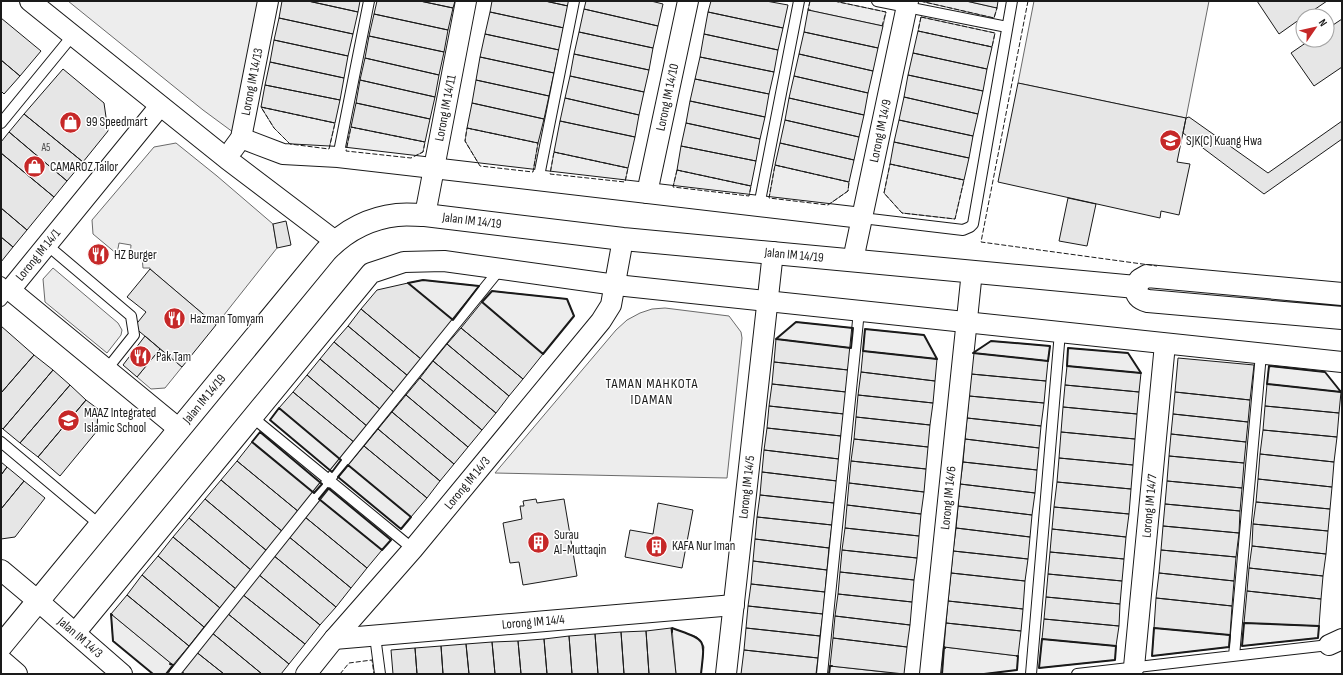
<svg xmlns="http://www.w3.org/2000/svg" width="1343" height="675" viewBox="0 0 1343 675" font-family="'Sofia Sans Condensed',sans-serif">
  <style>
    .built { fill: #ededed; stroke: #6a6a6a }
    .building { fill: #e6e6e6; stroke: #1a1a1a }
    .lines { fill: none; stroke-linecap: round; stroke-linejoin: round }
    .service-casing { stroke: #1a1a1a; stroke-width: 12 }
    .minor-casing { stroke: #1a1a1a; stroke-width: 22 }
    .tertiary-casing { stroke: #1a1a1a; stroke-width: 24 }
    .service { stroke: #fff; stroke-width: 10 }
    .minor { stroke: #fff; stroke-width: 20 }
    .tertiary { stroke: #fff; stroke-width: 22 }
    .fence { stroke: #1a1a1a; stroke-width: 1; stroke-dasharray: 5 2; stroke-linecap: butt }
    .wall { stroke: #1a1a1a; stroke-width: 2 }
    .labels { text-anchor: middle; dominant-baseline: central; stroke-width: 3; stroke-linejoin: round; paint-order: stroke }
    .number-label { font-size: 11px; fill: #4d4d4d }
    .street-label { font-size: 13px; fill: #1a1a1a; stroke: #fff }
    .poi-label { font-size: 13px; fill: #1a1a1a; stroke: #fff; text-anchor: start }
    .neighbourhood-label { font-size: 14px; letter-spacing: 1px; fill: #1a1a1a; stroke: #fff }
  </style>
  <rect width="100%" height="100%" fill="#fff"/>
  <path class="built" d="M68,1H268L241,138L203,110Z
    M810,1H834L886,12L883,26L808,10Z
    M920,1H966L997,8L994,18Z
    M1034,1H1209L1186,118L1018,83Z
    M921,17L995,33L992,47L918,31Z
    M261,107L335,123L329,149L290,144L274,128Z
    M351,127L425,142L423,152L411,158L346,151Z
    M467,128L538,143L533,172L480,166L465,141Z
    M176,143L217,176L273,224L277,248L216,325L150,269V268H143L142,257L130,256L131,245L119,243L117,254L93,234L92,220L154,147Z
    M554,152L628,168L625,182L550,174Z
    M890,164L964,180L955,219L902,213L884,193Z
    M775,165L849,182L848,191L828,205L769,198Z
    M677,170L751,186L749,196L673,187Z
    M53,268L118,323L122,330L121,335L107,353L45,302L43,279Z
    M423,280L479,286L453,320L408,283Z
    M492,291L567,299L574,316L543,354L482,302Z
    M665,308L729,316L741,332L742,338L727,478L495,473L616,330L627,320L640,313L652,309Z
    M796,322L853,328L851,348L776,339Z
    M865,329L924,335L937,359L863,351Z
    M991,341L1050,346L1048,361L973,353Z
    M1068,348L1128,353L1141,373L1067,366Z
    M160,349L182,367L165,388L151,389L137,377Z
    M1269,366L1325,372L1341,392L1267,384Z
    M279,408L341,460L332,472L270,420Z
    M260,432L322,484L314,493L252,442Z
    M348,465L411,517L401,529L338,477Z
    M328,488L391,540L382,550L319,499Z
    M111,614L173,665L166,674H153L113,641Z
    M1244,623L1319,626L1318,638L1242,646Z
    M672,628L697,637L701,641L704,647L701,674H676Z
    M1154,628L1230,635L1229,647L1152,656Z
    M1042,639L1116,646L1115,660L1039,668Z
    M944,647L1018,656L1017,670L984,674H942Z
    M830,666L903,674H829Z"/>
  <path class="building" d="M282,1H308L358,12L353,34L279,18Z
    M308,1H360L358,12Z
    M377,1H420L453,8L448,30L374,14Z
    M420,1H455L453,8Z
    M492,1H545L568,6L564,28L490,12Z
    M545,1H569L568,6Z
    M586,1H651L663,4L658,26L584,9Z
    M711,1H766L788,5L783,28L708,12Z
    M966,1H998L997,8Z
    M1257,1H1327L1305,16H1303V17L1279,34Z
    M584,9L658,26L653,48L579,32Z
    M808,10L883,26L878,48L804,32Z
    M490,12L564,28L559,50L485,34Z
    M708,12L783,28L778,50L704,34Z
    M374,14L448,30L444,52L369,36Z
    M1,18L41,51L20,76L1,60Z
    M279,18L353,34L348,56L274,40Z
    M1342,19V67L1314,86L1291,53L1310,40H1327V29Z
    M918,31L992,47L987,69L913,53Z
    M579,32L653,48L649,70L574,54Z
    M804,32L878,48L873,71L799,54Z
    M485,34L559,50L554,73L480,57Z
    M704,34L778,50L774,72L700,57Z
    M369,36L444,52L439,75L365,58Z
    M274,40L348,56L344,78L270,62Z
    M913,53L987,69L983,91L908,75Z
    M574,54L649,70L644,92L570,76Z
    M799,54L873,71L868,93L794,76Z
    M480,57L554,73L549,96L476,80Z
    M700,57L774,72L769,94L695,79Z
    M365,58L439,75L435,97L360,80Z
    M1,60L20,76L4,94L1,91Z
    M270,62L344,78L340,100L265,85Z
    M63,69L104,103L108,131L83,162L24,114Z
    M908,75L983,91L978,114L904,97Z
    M570,76L644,92L639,115L565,98Z
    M794,76L868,93L864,115L789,98Z
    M695,79L769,94L765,117L690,101Z
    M360,80L435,97L430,119L356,103Z
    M476,80L549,96L544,119L472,103Z
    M1018,83L1186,118L1177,162L1190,164L1179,215L1161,211L1160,218L998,182Z
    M265,85L340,100L335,123L261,107Z
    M904,97L978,114L973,136L899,120Z
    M565,98L639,115L635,137L560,121Z
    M789,98L864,115L859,137L785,120Z
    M690,101L765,117L760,139L686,123Z
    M356,103L430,119L425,142L351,127Z
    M472,103L544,119L538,143L467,128Z
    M24,114L83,162L67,181L9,132Z
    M1189,117L1268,173L1342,121V139L1264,194L1183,133L1186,118Z
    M785,120L859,137L854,160L780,143Z
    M899,120L973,136L969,158L894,142Z
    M560,121L635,137L628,168L554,152Z
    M686,123L760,139L756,161L681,146Z
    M9,132L67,181L54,197L1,153V142Z
    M894,142L969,158L964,180L890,164Z
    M780,143L854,160L849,182L775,165Z
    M681,146L756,161L751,186L677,170Z
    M1,153L54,197L27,230L1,208Z
    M1068,198L1096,204L1087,246L1059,241Z
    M1,208L27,230L13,247L1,237Z
    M286,221L291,245L277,248L273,224Z
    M1,237L13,247L1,262Z
    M150,269L216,325L182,367L134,327L146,312L127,297Z
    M408,283L453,320L421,359L361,309L377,290Z
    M482,302L543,354L523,379L461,328Z
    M361,309L421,359L408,376L348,326Z
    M1,326L34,355L1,393Z
    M348,326L408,376L395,393L334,342Z
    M461,328L523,379L509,396L447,344Z
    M145,336L160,349L137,377L123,365Z
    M776,339L851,348L848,370L774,362Z
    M334,342L395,393L381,410L320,359Z
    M447,344L509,396L496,413L433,361Z
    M863,351L937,359L935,381L861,372Z
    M973,353L1048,361L1046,381L971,374Z
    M34,355L53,370L3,429L1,427V393Z
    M1178,358L1254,365L1250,400L1175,392Z
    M320,359L381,410L368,427L307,375Z
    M433,361L496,413L482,430L420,378Z
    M774,362L848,370L846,392L772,384Z
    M1067,366L1141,373L1139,392L1065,385Z
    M53,370L70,385L20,443L3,429Z
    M861,372L935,381L933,403L858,395Z
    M971,374L1046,381L1044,403L969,396Z
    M307,375L368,427L355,443L293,392Z
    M420,378L482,430L468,447L406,395Z
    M772,384L846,392L844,414L769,406Z
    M1267,384L1341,392L1339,413L1265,406Z
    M70,385L86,400L38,457L20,443Z
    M1065,385L1139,392L1137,414L1063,407Z
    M293,392L355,443L341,460L279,408Z
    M1175,392L1250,400L1248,422L1173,414Z
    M406,395L468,447L454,464L392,412Z
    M858,395L933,403L930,425L856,417Z
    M969,396L1044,403L1041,426L967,418Z
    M86,400L98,409L97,431L60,476L38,457Z
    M769,406L844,414L841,436L767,428Z
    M1265,406L1339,413L1337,437L1263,430Z
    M1063,407L1137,414L1135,439L1061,432Z
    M392,412L454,464L440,481L378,429Z
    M1173,414L1248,422L1246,442L1171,434Z
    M856,417L930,425L928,447L854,439Z
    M967,418L1041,426L1039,448L965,439Z
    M767,428L841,436L839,459L764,450Z
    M378,429L440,481L427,498L364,446Z
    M1263,430L1337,437L1334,462L1260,454Z
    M1061,432L1135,439L1133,465L1059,458Z
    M1171,434L1246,442L1244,463L1169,456Z
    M854,439L928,447L926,469L851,461Z
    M965,439L1039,448L1037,470L963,462Z
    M252,442L314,493L299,512L237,461Z
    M364,446L427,498L411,517L348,465Z
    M764,450L839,459L837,481L762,472Z
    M1260,454L1334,462L1332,487L1258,479Z
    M1169,456L1244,463L1242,488L1167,481Z
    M1059,458L1133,465L1131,489L1057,482Z
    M237,461L299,512L283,532L221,480Z
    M851,461L926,469L924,492L849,483Z
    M1,462L7,467L1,475Z
    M963,462L1037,470L1035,493L960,484Z
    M7,467L24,481L1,509V475Z
    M762,472L837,481L834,503L760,495Z
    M1258,479L1332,487L1330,509L1256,502Z
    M221,480L283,532L267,551L205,499Z
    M24,481L45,498L15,537L1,539V509Z
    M1167,481L1242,488L1240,511L1165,504Z
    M1057,482L1131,489L1129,514L1054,507Z
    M849,483L924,492L921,514L847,505Z
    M960,484L1035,493L1032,515L958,506Z
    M760,495L834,503L832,525L757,517Z
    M205,499L267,551L251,570L189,518Z
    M319,499L382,550L367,568L305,517Z
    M536,499L537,503L564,499L577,576L523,585L519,562L510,563L503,523L522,519L520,506H524L523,501Z
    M1256,502L1330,509L1328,531L1253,524Z
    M658,503L693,510L682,568L625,557L630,530L653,534Z
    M1165,504L1240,511L1239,533L1163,526Z
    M847,505L921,514L919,536L845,528Z
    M958,506L1032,515L1030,537L956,528Z
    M1054,507L1129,514L1126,537L1052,529Z
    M305,517L367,568L351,588L288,536Z
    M757,517L832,525L829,548L755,539Z
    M189,518L251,570L236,589L173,537Z
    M1253,524L1328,531L1326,554L1252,546Z
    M1163,526L1239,533L1236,557L1161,550Z
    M845,528L919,536L917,558L842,550Z
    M956,528L1030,537L1028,559L953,551Z
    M1052,529L1126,537L1124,559L1050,552Z
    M288,536L351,588L336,607L273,555Z
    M173,537L236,589L220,608L158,556Z
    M755,539L829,548L827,570L753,561Z
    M1252,546L1326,554L1323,576L1249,568Z
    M842,550L917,558L914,580L840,572Z
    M1161,550L1236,557L1234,581L1159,573Z
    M953,551L1028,559L1025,581L951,573Z
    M1050,552L1124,559L1122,581L1048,574Z
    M273,555L336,607L320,625L258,574Z
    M158,556L220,608L204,627L142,575Z
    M753,561L827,570L825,592L751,584Z
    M1249,568L1323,576L1321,599L1247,591Z
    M840,572L914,580L912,602L838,594Z
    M951,573L1025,581L1023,609L948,601Z
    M1159,573L1234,581L1232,606L1156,598Z
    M258,574L320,625L305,644L242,594Z
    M1048,574L1122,581L1120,604L1046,597Z
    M142,575L204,627L189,646L127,595Z
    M751,584L825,592L823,614L748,606Z
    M1247,591L1321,599L1319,626L1244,623Z
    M242,594L305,644L289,664L227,613Z
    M838,594L912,602L910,625L835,616Z
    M127,595L189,646L173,665L111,614Z
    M1046,597L1120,604L1119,626L1044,619Z
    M1156,598L1232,606L1230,635L1154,628Z
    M948,601L1023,609L1021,631L946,623Z
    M748,606L823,614L820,636L746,628Z
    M227,613L289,664L281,674H262L211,632Z
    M835,616L910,625L907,647L833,638Z
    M1044,619L1119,626L1116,646L1042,639Z
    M946,623L1021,631L1018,656L944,647Z
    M671,628L676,674H649L646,631Z
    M746,628L820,636L818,658L744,650Z
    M646,631L649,674H624L621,632Z
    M211,632L262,674H224L195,651Z
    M621,632L624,674H598L595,634Z
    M595,634L598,674H572L569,636Z
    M569,636L572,674H547L544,639Z
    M833,638L907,647L904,674L830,666Z
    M544,639L547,674H521L518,641Z
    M518,641L521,674H495L492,642Z
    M492,642L495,674H469L466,644Z
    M466,644L469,674H443L441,646Z
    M441,646L443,674H417L415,648Z
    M415,648L417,674H393L391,650Z
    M744,650L818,658L816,674H741Z
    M195,651L224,674H185L180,670Z"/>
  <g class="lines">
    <defs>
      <path id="service" d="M877,1L1007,27
        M1,123L73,35
        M338,157L369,1
        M538,181L574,1
        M759,206L799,1
        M862,218L963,230L970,227L973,224L1012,1
        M47,245L131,316L134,335L107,369
        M1,282L10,290L1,301
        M252,417L413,549
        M1,442L100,525
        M375,636L380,674
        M1234,656L1261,354
        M174,674L329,480L500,269
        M822,674L859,311
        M1031,674L1060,332
        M1077,674L1329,645"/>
      <g id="minor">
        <path d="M30,1L227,159L335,241"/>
        <path d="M160,106L10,290L179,429"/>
        <path d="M241,138L283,154L338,157L862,218"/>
        <path id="s1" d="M233,149L241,138L268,1"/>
        <path id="s2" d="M647,193L688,1"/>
        <path id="s3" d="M425,215L466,1"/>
        <path id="s4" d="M853,260L908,1"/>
        <path id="s5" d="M1,570L38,601L122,674"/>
        <path d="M75,633L371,273L404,262L444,261L616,285L1342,362"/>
        <path id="s6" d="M334,639L734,605"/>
        <path d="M1329,645L1342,639"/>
        <path id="s7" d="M1134,667L1165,344"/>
        <path id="s8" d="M306,674L334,639L413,549L601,321L611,305L623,239"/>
        <path id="s9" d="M726,674L773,252"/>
        <path id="s10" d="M930,674L972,271"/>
      </g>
      <g id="tertiary">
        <path d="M1342,294L1147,276L1140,280L1136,287C1136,295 1140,299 1148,301L1342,318"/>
        <path id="s11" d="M1,646L326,251C345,231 370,218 397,215C406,214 416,215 425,215L623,239L1136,287"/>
        <path d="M1,661L16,674"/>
      </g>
    </defs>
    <use href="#service" class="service-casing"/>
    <use href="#minor" class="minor-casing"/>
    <use href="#tertiary" class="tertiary-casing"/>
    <use href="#service" class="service"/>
    <use href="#minor" class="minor"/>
    <use href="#tertiary" class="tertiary"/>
    <path class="fence" d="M810,1L808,10H811
      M834,1L886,12L882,26
      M920,1L994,18L997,8L996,7
      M1028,1L981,242L1157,266
      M921,17L995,33L992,47L918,31Z
      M261,107L335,123L329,149L290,144L274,128Z
      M351,127L425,142L423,152L411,158L346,151Z
      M467,128L538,143L533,172L480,166L465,141Z
      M554,152L628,168L625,182L550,174Z
      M890,164L964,180L955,219L902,213L884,193Z
      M775,165L849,182L848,191L828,205L769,198Z
      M677,170L751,186L749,196L673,187Z
      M340,674L349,663L372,660L374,674"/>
    <path class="wall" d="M423,280L479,286L453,320L408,283Z
      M492,291L567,299L574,316L543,354L482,302Z
      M796,322L853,328L851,348L776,339Z
      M865,329L924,335L937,359L863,351Z
      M991,341L1050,346L1048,361L973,353Z
      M1068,348L1128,353L1141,373L1067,366Z
      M1269,366L1325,372L1341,392L1267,384Z
      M279,408L341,460L332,472L270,420Z
      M260,432L322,484L314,493L252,442Z
      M348,465L411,517L401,529L338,477Z
      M328,488L391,540L382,550L319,499Z
      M112,615L111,614L113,641L153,674
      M1244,623L1319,626L1318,638L1242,646Z
      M1154,628L1230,635L1229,647L1152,656Z
      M672,632V628C707,641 705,637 701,674
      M1042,639L1116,646L1115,660L1039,668Z
      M166,674L173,665L170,664
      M829,674L830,666H832
      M942,674L944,647L945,648
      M984,674L1017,670L1018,656H1017"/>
  </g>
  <defs>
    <symbol id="shop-disc" viewBox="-11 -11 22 22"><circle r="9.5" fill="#c62828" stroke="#fff"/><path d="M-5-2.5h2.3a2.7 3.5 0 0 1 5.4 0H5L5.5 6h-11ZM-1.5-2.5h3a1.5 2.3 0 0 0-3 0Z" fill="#fff"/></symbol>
    <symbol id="school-disc" viewBox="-11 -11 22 22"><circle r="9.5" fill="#c62828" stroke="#fff"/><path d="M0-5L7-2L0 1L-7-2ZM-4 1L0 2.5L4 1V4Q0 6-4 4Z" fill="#fff"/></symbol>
    <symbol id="restaurant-disc" viewBox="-11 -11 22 22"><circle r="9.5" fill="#c62828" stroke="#fff"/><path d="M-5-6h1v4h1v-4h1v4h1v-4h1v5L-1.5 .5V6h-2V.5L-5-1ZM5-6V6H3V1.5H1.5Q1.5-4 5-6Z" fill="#fff"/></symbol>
    <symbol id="building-disc" viewBox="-11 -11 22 22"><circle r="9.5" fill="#c62828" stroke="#fff"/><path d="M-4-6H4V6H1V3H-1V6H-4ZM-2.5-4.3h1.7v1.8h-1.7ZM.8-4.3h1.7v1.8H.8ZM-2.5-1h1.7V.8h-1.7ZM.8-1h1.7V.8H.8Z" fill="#fff"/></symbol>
  </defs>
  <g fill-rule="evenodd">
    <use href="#shop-disc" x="58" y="110" width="25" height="25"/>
    <use href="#school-disc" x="1158" y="128" width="25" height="25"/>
    <use href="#shop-disc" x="22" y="154" width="25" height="25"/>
    <use href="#restaurant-disc" x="86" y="242" width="25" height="25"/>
    <use href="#restaurant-disc" x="162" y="306" width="25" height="25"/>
    <use href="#restaurant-disc" x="128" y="344" width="25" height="25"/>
    <use href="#school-disc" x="56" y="408" width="25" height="25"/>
    <use href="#building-disc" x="526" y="530" width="25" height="25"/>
    <use href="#building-disc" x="644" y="534" width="25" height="25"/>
  </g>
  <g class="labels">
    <g class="number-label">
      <text x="46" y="147">A5</text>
    </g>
    <g class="street-label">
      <text stroke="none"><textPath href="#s1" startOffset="71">Lorong IM 14/13</textPath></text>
      <text stroke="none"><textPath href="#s2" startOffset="98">Lorong IM 14/10</textPath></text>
      <text stroke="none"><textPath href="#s3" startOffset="109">Lorong IM 14/11</textPath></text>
      <text stroke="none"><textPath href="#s4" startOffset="132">Lorong IM 14/9</textPath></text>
      <text stroke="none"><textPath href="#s11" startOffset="668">Jalan IM 14/19</textPath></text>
      <text stroke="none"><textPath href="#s11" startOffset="992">Jalan IM 14/19</textPath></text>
      <text transform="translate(38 255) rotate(-51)">Lorong IM 14/1</text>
      <text stroke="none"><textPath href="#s11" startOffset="320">Jalan IM 14/19</textPath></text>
      <text stroke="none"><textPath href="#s8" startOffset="250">Lorong IM 14/3</textPath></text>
      <text stroke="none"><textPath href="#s9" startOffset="188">Lorong IM 14/5</textPath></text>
      <text stroke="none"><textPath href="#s10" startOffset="177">Lorong IM 14/6</textPath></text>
      <text stroke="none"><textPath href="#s7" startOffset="162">Lorong IM 14/7</textPath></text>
      <text stroke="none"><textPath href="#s6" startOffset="200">Lorong IM 14/4</textPath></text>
      <text stroke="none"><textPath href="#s5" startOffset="104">Jalan IM 14/3</textPath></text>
    </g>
    <g class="poi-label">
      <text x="86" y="122">99 Speedmart</text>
      <text x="1186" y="141">SJK(C) Kuang Hwa</text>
      <text x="50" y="167">CAMAROZ Tailor</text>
      <text x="114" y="255">HZ Burger</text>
      <text x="190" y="319">Hazman Tomyam</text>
      <text x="156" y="357">Pak Tam</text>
      <text x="84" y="413">MAAZ Integrated<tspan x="84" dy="15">Islamic School</tspan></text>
      <text x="554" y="535">Surau<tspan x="554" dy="15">Al-Muttaqin</tspan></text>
      <text x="672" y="546">KAFA Nur Iman</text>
    </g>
    <g class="neighbourhood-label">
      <text x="652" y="383">TAMAN MAHKOTA<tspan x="652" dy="16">IDAMAN</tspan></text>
    </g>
  </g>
  <rect width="1343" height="675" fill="none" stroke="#1a1a1a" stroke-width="4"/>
  <g transform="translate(1315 28) rotate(56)"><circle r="19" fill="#ffffff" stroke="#a3a3a3"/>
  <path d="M0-3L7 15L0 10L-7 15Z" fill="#c62828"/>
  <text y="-6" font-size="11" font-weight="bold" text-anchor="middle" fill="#1a1a1a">N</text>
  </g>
</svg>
